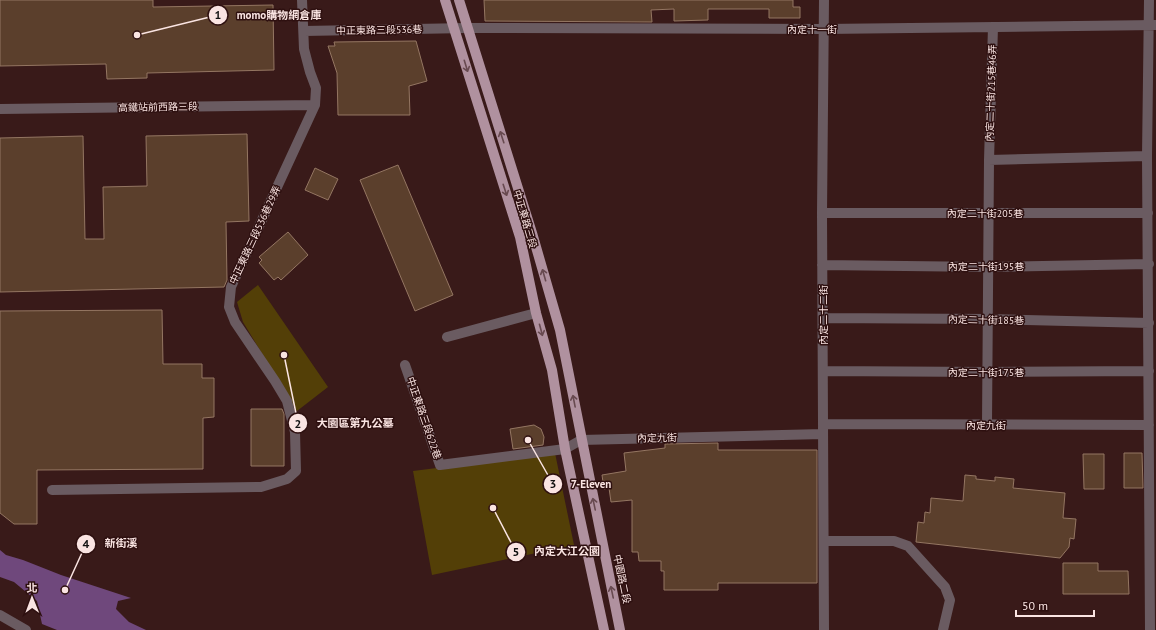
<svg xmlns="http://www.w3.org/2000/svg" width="1156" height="630" viewBox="0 0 1156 630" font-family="'PT Sans','Noto Sans TC',sans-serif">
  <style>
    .green { fill: #533f07 }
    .water { fill: #6f487c }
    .building { fill: #5b3f2c; stroke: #947662 }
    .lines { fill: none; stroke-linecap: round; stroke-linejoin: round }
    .minor { stroke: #6a5b61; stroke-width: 10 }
    .major { stroke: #b0919f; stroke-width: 10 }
    .oneway { stroke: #684a50 }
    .labels { text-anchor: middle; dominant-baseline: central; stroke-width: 3; stroke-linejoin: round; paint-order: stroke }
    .street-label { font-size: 10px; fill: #fae4e2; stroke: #2e1010 }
    .leader { fill: none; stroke: #fae4e2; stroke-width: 1.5 }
    .callout-dot { fill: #fae4e2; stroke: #2e1010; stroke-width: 1.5 }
    .mark-label { font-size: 12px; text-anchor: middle; font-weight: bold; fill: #111 }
    .callout-label { font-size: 11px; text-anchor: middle; font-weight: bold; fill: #fae4e2; stroke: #2e1010; stroke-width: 3; stroke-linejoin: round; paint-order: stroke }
  </style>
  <rect width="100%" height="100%" fill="#391a19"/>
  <path class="green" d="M258,285L328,387L297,411L243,322L237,302Z
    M555,453L574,545L432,575L413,471Z"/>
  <path class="water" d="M0,550L6,555L23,560L61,575L131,598L118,601L116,609L129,622L146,630H57L42,624L37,601L14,582L0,577Z"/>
  <path class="building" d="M0,0H153V7L273,5L274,70L147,73V78L107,79L106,64L0,66Z
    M484,0H793V7H800V18H769V9H708V20L674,21V9L651,10L652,22L485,21Z
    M416,41L427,81L409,86L410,115H338L337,73L328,46H335L334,42Z
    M247,134L249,221L226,222L227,280L224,287L0,292V138L83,136L85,239H104L103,187L147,186L146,136Z
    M398,165L453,295L415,311L360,180Z
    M315,168L338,179L328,200L305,190Z
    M288,232L308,255L281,280L278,277L274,280L259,263L262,260L259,257Z
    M162,310L163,364H202V378H214V417L203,418V469L37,470V524H14L0,513V311Z
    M251,409H282L284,414V466H251Z
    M534,425L541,429L544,437L543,445L513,449L510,429Z
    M718,443V450H817V583H718V590H664V571H661V561H639L638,552H632V500L611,502L609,488L604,489L602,475L626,471L624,453L665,448V444Z
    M1124,453H1142L1143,488H1124Z
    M1083,454H1104V489H1084Z
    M965,475L976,476V479L995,481V477L1014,479L1013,488L1065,493L1063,518L1076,519L1074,539L1070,538L1069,547L1060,558L916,542L918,522L924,523L925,512L930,513L931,498L963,501Z
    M1063,563H1098V571H1128L1129,594H1063Z"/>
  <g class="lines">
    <path class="minor" d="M824,0L822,213L824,630
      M1149,0L1147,156L1150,630
      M304,31L468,28L824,29L1156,25
      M0,109L315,105
      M989,160L1147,156
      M822,213H1148
      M822,265L988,267L1149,264
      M823,318L988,319L1149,323
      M447,337L536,313
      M405,365L440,465L565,449L581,440L823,434
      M823,371L987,372L1149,371
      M823,424L1149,425
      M987,424L989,160L993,27
      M52,490L261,487L287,479L296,471L295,432L287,401L275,381L235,322L229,307L231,287L315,105L316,88L310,72L304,49L302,0
      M824,541H894L908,546L945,587L950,600L943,630
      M0,615L26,630"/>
    <path class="major" d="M445,0L520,237L536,313L552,370L565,449L604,630
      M459,0L532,233L560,330L620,630"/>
  </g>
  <defs><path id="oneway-shaft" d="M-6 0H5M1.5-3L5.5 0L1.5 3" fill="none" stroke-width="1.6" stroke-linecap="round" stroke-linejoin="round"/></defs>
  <g class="oneway">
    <use href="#oneway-shaft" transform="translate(466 66) rotate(73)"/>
    <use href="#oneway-shaft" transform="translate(502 137) rotate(-108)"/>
    <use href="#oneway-shaft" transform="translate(505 190) rotate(72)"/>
    <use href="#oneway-shaft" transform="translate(544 275) rotate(-106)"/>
    <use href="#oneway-shaft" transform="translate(541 330) rotate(75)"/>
    <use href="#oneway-shaft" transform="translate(574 401) rotate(-101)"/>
    <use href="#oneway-shaft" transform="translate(594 504) rotate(-102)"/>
    <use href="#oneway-shaft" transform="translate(612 592) rotate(-102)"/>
  </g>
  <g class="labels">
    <g class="street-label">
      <text x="812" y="29">內定十一街</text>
      <text transform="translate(379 30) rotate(-1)">中正東路三段536巷</text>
      <text transform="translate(991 93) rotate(-88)">內定二十街215巷46弄</text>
      <text transform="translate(158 107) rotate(-1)">高鐵站前西路三段</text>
      <text x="985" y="213">內定二十街205巷</text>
      <text transform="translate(525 219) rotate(74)">中正東路三段</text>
      <text transform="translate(255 235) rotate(-65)">中正東路三段536巷29弄</text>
      <text x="986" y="266">內定二十街195巷</text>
      <text transform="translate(823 315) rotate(-90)">內定二十二街</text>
      <text transform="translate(986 320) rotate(1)">內定二十街185巷</text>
      <text x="986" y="372">內定二十街175巷</text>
      <text transform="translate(424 418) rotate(71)">中正東路三段622巷</text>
      <text x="986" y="425">內定九街</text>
      <text transform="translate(657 438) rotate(-1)">內定九街</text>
      <text transform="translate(622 579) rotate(78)">中園路二段</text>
    </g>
  </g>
  <path class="leader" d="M137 35L218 15M284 355L298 423M528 440L553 484M65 590L86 544M493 508L516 552"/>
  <g class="callout-dot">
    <circle cx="137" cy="35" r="4"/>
    <circle cx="284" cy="355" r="4"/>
    <circle cx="528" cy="440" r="4"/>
    <circle cx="65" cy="590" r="4"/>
    <circle cx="493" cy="508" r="4"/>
    <circle cx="218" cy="15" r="10"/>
    <circle cx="298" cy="423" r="10"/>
    <circle cx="553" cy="484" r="10"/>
    <circle cx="86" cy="544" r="10"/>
    <circle cx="516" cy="552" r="10"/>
  </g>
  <g class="mark-label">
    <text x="218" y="19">1</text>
    <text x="298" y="428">2</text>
    <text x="553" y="488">3</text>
    <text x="86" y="548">4</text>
    <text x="516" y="556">5</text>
  </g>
  <g class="callout-label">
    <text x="279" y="19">momo購物網倉庫</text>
    <text x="355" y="427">大園區第九公墓</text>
    <text x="591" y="488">7-Eleven</text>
    <text x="121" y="547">新街溪</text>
    <text x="567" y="555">內定大江公園</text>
  </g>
  <g transform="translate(32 598) rotate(359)" stroke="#2e1010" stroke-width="3" paint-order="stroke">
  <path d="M0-3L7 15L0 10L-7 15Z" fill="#fae4e2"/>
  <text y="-6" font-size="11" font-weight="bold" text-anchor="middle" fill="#fae4e2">北</text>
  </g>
  <path d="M1016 610v6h78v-6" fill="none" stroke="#fae4e2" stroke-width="2"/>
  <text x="1022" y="610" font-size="12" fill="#fae4e2" stroke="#2e1010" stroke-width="3" paint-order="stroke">50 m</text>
</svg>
